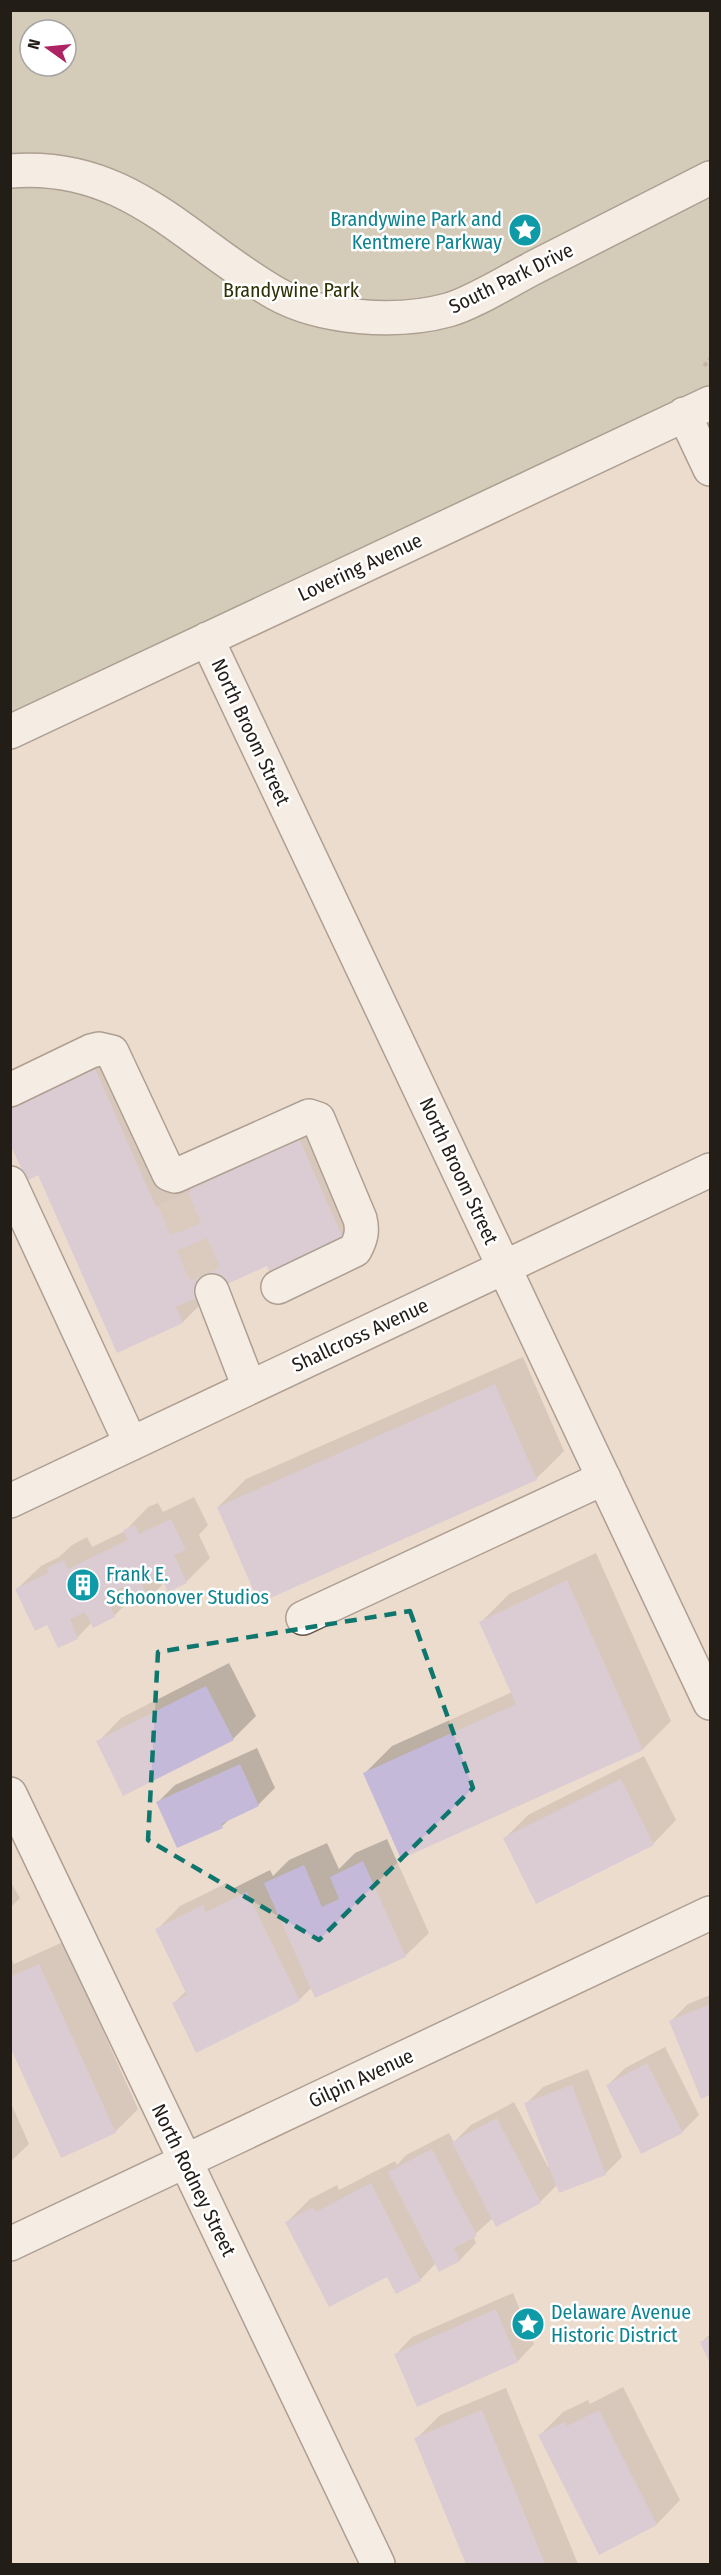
<svg xmlns="http://www.w3.org/2000/svg" width="721" height="2575" viewBox="0 0 721 2575" font-family="'Fira Sans Condensed',sans-serif">
  <style>
    .green { fill: #b6b99f; fill-rule: evenodd }
    .shadow { fill: #0003 }
    .building { fill: #c4b9d8 }
    .lines { fill: none; stroke-linecap: round; stroke-linejoin: round }
    .minor-tunnel { stroke: #c4b6aa; stroke-width: 33; stroke-dasharray: 33 16; stroke-linecap: butt }
    .minor-casing { stroke: #615448; stroke-width: 36 }
    .path { stroke: #92867c; stroke-width: 4; stroke-dasharray: 4.5 3; stroke-linecap: butt }
    .minor { stroke: #fff; stroke-width: 33 }
    .marked { fill: none; stroke: #0f766e; stroke-width: 4.5; stroke-dasharray: 12 8; stroke-linejoin: round }
    .labels { text-anchor: middle; dominant-baseline: central; stroke-width: 5; stroke-linejoin: round; paint-order: stroke }
    .culture-label { font-size: 20px; fill: #0d838f; stroke: #fff; text-anchor: start }
    .street-label { font-size: 20px; fill: #231d18; stroke: #fff }
    .park-label { font-size: 20px; fill: #2e3006; stroke: #fff }
  </style>
  <rect width="100%" height="100%" fill="#ecdcce"/>
  <path class="green" d="M10,11H710V403L11,732ZM30,30H66V66H30Z"/>
  <path class="shadow" d="M122,1039L184,1180L325,1107L370,1209L342,1237L268,1264L209,1291L211,1294L183,1322L118,1351L39,1173L10,1140Z
    M523,1357L564,1451L536,1479L218,1507L246,1479Z
    M194,1497L208,1525L199,1535L210,1558L186,1582H165L148,1599H131L114,1616L92,1622L77,1638L48,1624L17,1589L41,1566L59,1557L72,1545L87,1537L92,1547L125,1531L148,1507L158,1503L163,1512Z
    M596,1553L671,1721L643,1749L402,1857L365,1773L392,1746L512,1692L481,1622L509,1594Z
    M229,1663L256,1716L233,1739L98,1742L121,1718Z
    M257,1748L275,1788L258,1805L231,1818L222,1826L158,1802L175,1785Z
    M644,1756L676,1820L653,1844L505,1838L528,1815Z
    M387,1839L429,1933L405,1956L312,1987L299,2000L174,2003L187,1990L157,1930L180,1906L227,1883L230,1890L270,1870L273,1876L289,1860L327,1843L339,1869L355,1853Z
    M10,1881L20,1898L10,1908Z
    M63,1942L138,2109L115,2132L10,2043V1956L14,1964Z
    M710,1995V2093L702,2097L671,2021L688,2004Z
    M665,2047L699,2115L682,2132L608,2085L625,2068Z
    M588,2069L622,2157L605,2174L557,2185L540,2202L496,2225L493,2218L473,2236L476,2243L460,2260L440,2270L436,2263L420,2280L388,2275L287,2222L310,2199L337,2185L339,2190L395,2161L397,2165L406,2155L449,2133L454,2142L471,2125L514,2102L548,2167L550,2166L526,2104L543,2087Z
    M10,2101L29,2144L10,2162Z
    M513,2293L534,2344L518,2361L396,2354L412,2337Z
    M710,2334V2360L702,2342Z
    M623,2387L680,2500L657,2524L599,2553L540,2435L563,2412L588,2400L590,2404Z
    M506,2388L578,2564H468L416,2439L440,2415Z"/>
  <path class="building" d="M94,1066L156,1207L191,1191L187,1183L297,1134L343,1238L269,1271L267,1266L176,1307L183,1323L117,1353L38,1175L27,1181L10,1144V1103Z
    M495,1384L537,1480L259,1603L217,1507Z
    M171,1519L186,1550L174,1555L187,1583L168,1592L159,1574L141,1583L149,1600L133,1608L123,1587L105,1596L115,1617L93,1628L85,1612L70,1619L78,1639L58,1648L47,1625L35,1631L15,1589L49,1573L47,1568L64,1560L68,1569L128,1540L123,1530L135,1525L139,1534Z
    M567,1580L643,1750L401,1859L363,1773L516,1704L479,1622Z
    M206,1686L234,1740L123,1796L96,1741Z
    M240,1764L259,1806L221,1824L223,1828L177,1848L156,1802Z
    M621,1779L654,1845L536,1904L503,1838Z
    M363,1861L406,1957L315,1998L264,1883L304,1865L322,1907L339,1899L330,1877Z
    M247,1892L300,2001L196,2053L172,2003L187,1995L155,1929L203,1905L206,1912Z
    M39,1964L116,2133L61,2158L10,2047V1977Z
    M710,2004V2095L701,2099L669,2021Z
    M647,2063L683,2133L641,2154L606,2085Z
    M572,2085L606,2175L559,2193L524,2103Z
    M497,2118L541,2203L496,2227L452,2142Z
    M432,2149L477,2236L454,2248L460,2261L439,2272L388,2172Z
    M371,2183L421,2281L396,2294L387,2277L329,2307L285,2222L313,2207L316,2212Z
    M496,2309L518,2362L417,2407L394,2354Z
    M710,2337V2364L700,2342Z
    M482,2410L545,2564H466L414,2438Z
    M599,2410L657,2525L599,2555L538,2435L564,2422L567,2426Z"/>
  <g class="lines">
    <path class="minor-tunnel" d="M173,1199L212,1291"/>
    <defs>
      <path id="minor" d="M10,171C127,161 185,241 275,293C321,319 397,324 448,310C471,304 510,280 533,268C592,238 651,208 710,178
        M684,414L710,469
        M207,639L710,1703
        M10,732L710,403
        M10,1090L91,1051L99,1049L112,1052L169,1174L175,1176L309,1116L318,1119L360,1219C363,1231 361,1239 355,1250L278,1287
        M10,1183L131,1444
        M212,1291L249,1387
        M10,1501L710,1170
        M303,1618L604,1478
        M10,1794L378,2564
        M10,2244L710,1913"/>
    </defs>
    <use href="#minor" class="minor-casing"/>
    <path class="path" d="M704,366L710,359"/>
    <use href="#minor" class="minor"/>
  </g>
  <path d="M0 0H721V2575H0ZM410,1611L473,1788L319,1940L148,1840L158,1652Z" fill="#ecdcce" fill-opacity=".55" fill-rule="evenodd"/>
  <path class="marked" d="M410,1611L473,1788L319,1940L148,1840L158,1652Z"/>
  <defs>
    <symbol id="sight-disc" viewBox="-11 -11 22 22"><circle r="9.5" fill="#0f9aa8" stroke="#fff"/><path d="M0-6L1.8-2.2L6-1.7L2.9 1.2L3.7 5.4L0 3.3L-3.7 5.4L-2.9 1.2L-6-1.7L-1.8-2.2Z" fill="#fff"/></symbol>
    <symbol id="building-disc" viewBox="-11 -11 22 22"><circle r="9.5" fill="#0f9aa8" stroke="#fff"/><path d="M-4-6H4V6H1V3H-1V6H-4ZM-2.5-4.3h1.7v1.8h-1.7ZM.8-4.3h1.7v1.8H.8ZM-2.5-1h1.7V.8h-1.7ZM.8-1h1.7V.8H.8Z" fill="#fff"/></symbol>
  </defs>
  <g fill-rule="evenodd">
    <use href="#sight-disc" x="506" y="211" width="38" height="38"/>
    <use href="#building-disc" x="64" y="1566" width="38" height="38"/>
    <use href="#sight-disc" x="509" y="2305" width="38" height="38"/>
  </g>
  <g class="labels">
    <g class="culture-label">
      <text x="502" y="219" text-anchor="end">Brandywine Park and<tspan x="502" dy="23">Kentmere Parkway</tspan></text>
      <text x="106" y="1574">Frank E.<tspan x="106" dy="23">Schoonover Studios</tspan></text>
      <text x="551" y="2312">Delaware Avenue<tspan x="551" dy="23">Historic District</tspan></text>
    </g>
    <g class="street-label">
      <text transform="translate(511 278) rotate(-26)">South Park Drive</text>
      <text transform="translate(360 567) rotate(-25)">Lovering Avenue</text>
      <text transform="translate(251 732) rotate(65)">North Broom Street</text>
      <text transform="translate(459 1171) rotate(65)">North Broom Street</text>
      <text transform="translate(360 1335) rotate(-25)">Shallcross Avenue</text>
      <text transform="translate(361 2078) rotate(-25)">Gilpin Avenue</text>
      <text transform="translate(194 2180) rotate(64)">North Rodney Street</text>
    </g>
    <g class="park-label">
      <text x="291" y="290">Brandywine Park</text>
    </g>
  </g>
  <rect width="721" height="2575" fill="none" stroke="#231d18" stroke-width="24"/>
  <g transform="translate(48 48) rotate(285)"><circle r="28" fill="#ffffff" stroke="#a7a5a3" stroke-width="1.5"/>
  <path d="M0-4.5L10 22L0 15L-10 22Z" fill="#ad2364"/>
  <text y="-9" font-size="16" font-weight="bold" text-anchor="middle" fill="#231d18">N</text>
  </g>
</svg>
